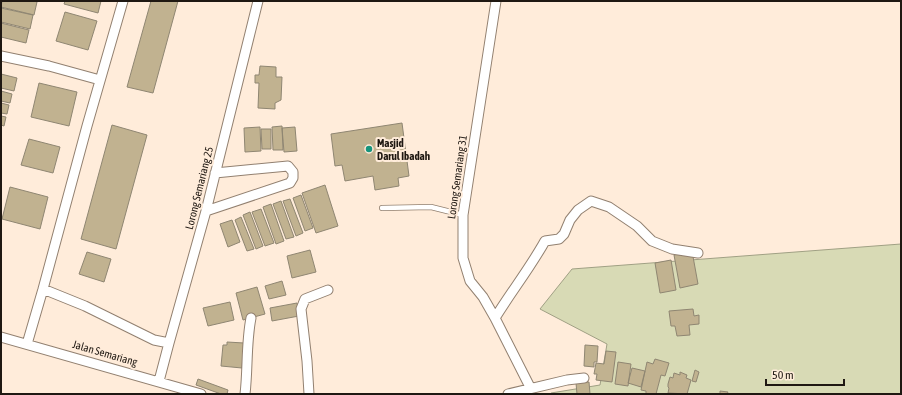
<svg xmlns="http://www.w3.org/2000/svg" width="902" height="395" viewBox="0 0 902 395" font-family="'Asap Condensed',sans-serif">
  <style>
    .water { fill: #d8dab5; stroke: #a0a084 }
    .building { fill: #c1b290; stroke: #8f8672 }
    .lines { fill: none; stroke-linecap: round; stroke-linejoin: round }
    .service-casing { stroke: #928070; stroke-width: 6 }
    .minor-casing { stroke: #928070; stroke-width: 11 }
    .service { stroke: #fff; stroke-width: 4.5 }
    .minor { stroke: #fff; stroke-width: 9 }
    .poi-dot { fill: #16957d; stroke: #ffecda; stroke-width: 1.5 }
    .labels { text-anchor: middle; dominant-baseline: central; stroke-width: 4; stroke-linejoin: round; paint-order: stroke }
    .poi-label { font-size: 11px; font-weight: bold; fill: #1f1812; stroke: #ffecda; text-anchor: start }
    .street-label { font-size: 11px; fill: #1f1812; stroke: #ffecda }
  </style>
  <rect width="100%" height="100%" fill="#ffecda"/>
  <path class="water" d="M901,244V394H552L551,393L600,385L607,344L540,309L572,269Z"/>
  <path class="building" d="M2,1H34L37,2L34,15L1,7Z
    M65,1H101L98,13L64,4Z
    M151,1H178L153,93L127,87Z
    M1,8L33,15L30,29L1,22Z
    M65,12L97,21L88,50L56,41Z
    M1,23L29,30L26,43L1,37Z
    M260,66L276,67V77H282L281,100L275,103V109L258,108L259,83H255V75H259Z
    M1,74L17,78L14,91L1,88Z
    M39,83L77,92L69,126L31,117Z
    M1,91L12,94L10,103L1,101Z
    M1,103L9,105L7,114L1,113Z
    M1,116L6,117L4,126L1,125Z
    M402,123L409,176L398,178L399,186L375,190L373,176L345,181L342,165L335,166L331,134Z
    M112,125L147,135L116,249L81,239Z
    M282,126L283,150H273L272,127Z
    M260,127L261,151L245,152L244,128Z
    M295,127L297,151L284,152L282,128Z
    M261,129H271V149H262Z
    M29,139L60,147L53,173L21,165Z
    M325,185L338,226L316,233L302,193Z
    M10,187L48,197L40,229L2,219Z
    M301,195L313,228L305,231L293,198Z
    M290,199L303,233L296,236L283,201Z
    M281,201L294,237L286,239L273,204Z
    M271,204L284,241L276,244L263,207Z
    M261,209L274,243L265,246L252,212Z
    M250,212L263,246L256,249L243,215Z
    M241,217L254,249L247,251L235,220Z
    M232,220L240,242L228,247L220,224Z
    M310,250L316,272L292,278L287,256Z
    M692,251L698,284L680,288L674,255Z
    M87,252L111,259L104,282L79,274Z
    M671,260L676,290L660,293L655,263Z
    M282,281L286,295L269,299L265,286Z
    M257,287L265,314L243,320L236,293Z
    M230,302L234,320L208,326L203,308Z
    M297,303L299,316L272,321L270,308Z
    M693,309L694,316L699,315V324L689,325L690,335L677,336L675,326H671L669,311Z
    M227,342L244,343L242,368L221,366L223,345H227Z
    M585,345L598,346L597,362H594V367L584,366Z
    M606,351L616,352L612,382L596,380L597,374H594L596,363L604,364Z
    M655,359L669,363L665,376L661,375L656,394H646V391L641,390L647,362L653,364Z
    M618,362L631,364L628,386L615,384Z
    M632,368L645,371L641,387L628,383Z
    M695,370L699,372L696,382L692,381Z
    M680,372L687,375L686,378L691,380L687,394L668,393L669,388L668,387V384L670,377L673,378L674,373L680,375Z
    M198,379L228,390L227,394H221L196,385Z
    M589,382L590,394H577L576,383Z
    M720,391L728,392L727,394H720Z"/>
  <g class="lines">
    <defs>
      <path id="service" d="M382,208L431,207L463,215"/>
      <path id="minor" d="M496,1L463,215V258L470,281L483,297L495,318L531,389
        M1,56L49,66L100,80
        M206,211L290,183L293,178V172L288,166L215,173
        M43,289L85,306L154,340L169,343
        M495,318C511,292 530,268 545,241L559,239L564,234L570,220L578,210L591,201L609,207L637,226L652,241L672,249L698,253
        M1,337L201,394
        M27,344L43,289L87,126L123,1
        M159,381L169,343L206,211L258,1
        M245,394C248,369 246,343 251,318
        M309,394L307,361L301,309L305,299L328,290
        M508,394L567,380L584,378"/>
    </defs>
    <use href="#service" class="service-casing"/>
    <use href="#minor" class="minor-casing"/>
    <use href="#service" class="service"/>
    <use href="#minor" class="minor"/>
  </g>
  <circle class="poi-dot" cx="369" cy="149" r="4"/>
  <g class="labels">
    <g class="poi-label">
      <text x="377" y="143">Masjid<tspan x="377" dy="13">Darul Ibadah</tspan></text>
    </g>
    <g class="street-label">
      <text transform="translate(457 177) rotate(-82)">Lorong Semariang 31</text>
      <text transform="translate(199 188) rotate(-76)">Lorong Semariang 25</text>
      <text transform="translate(105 353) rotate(16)">Jalan Semariang</text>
    </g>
  </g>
  <rect width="902" height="395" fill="none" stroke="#1f1812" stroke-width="4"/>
  <path d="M766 379v6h78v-6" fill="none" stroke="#1f1812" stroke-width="2"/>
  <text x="772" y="379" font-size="12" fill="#1f1812" stroke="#ffecda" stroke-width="3" paint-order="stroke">50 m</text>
</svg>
